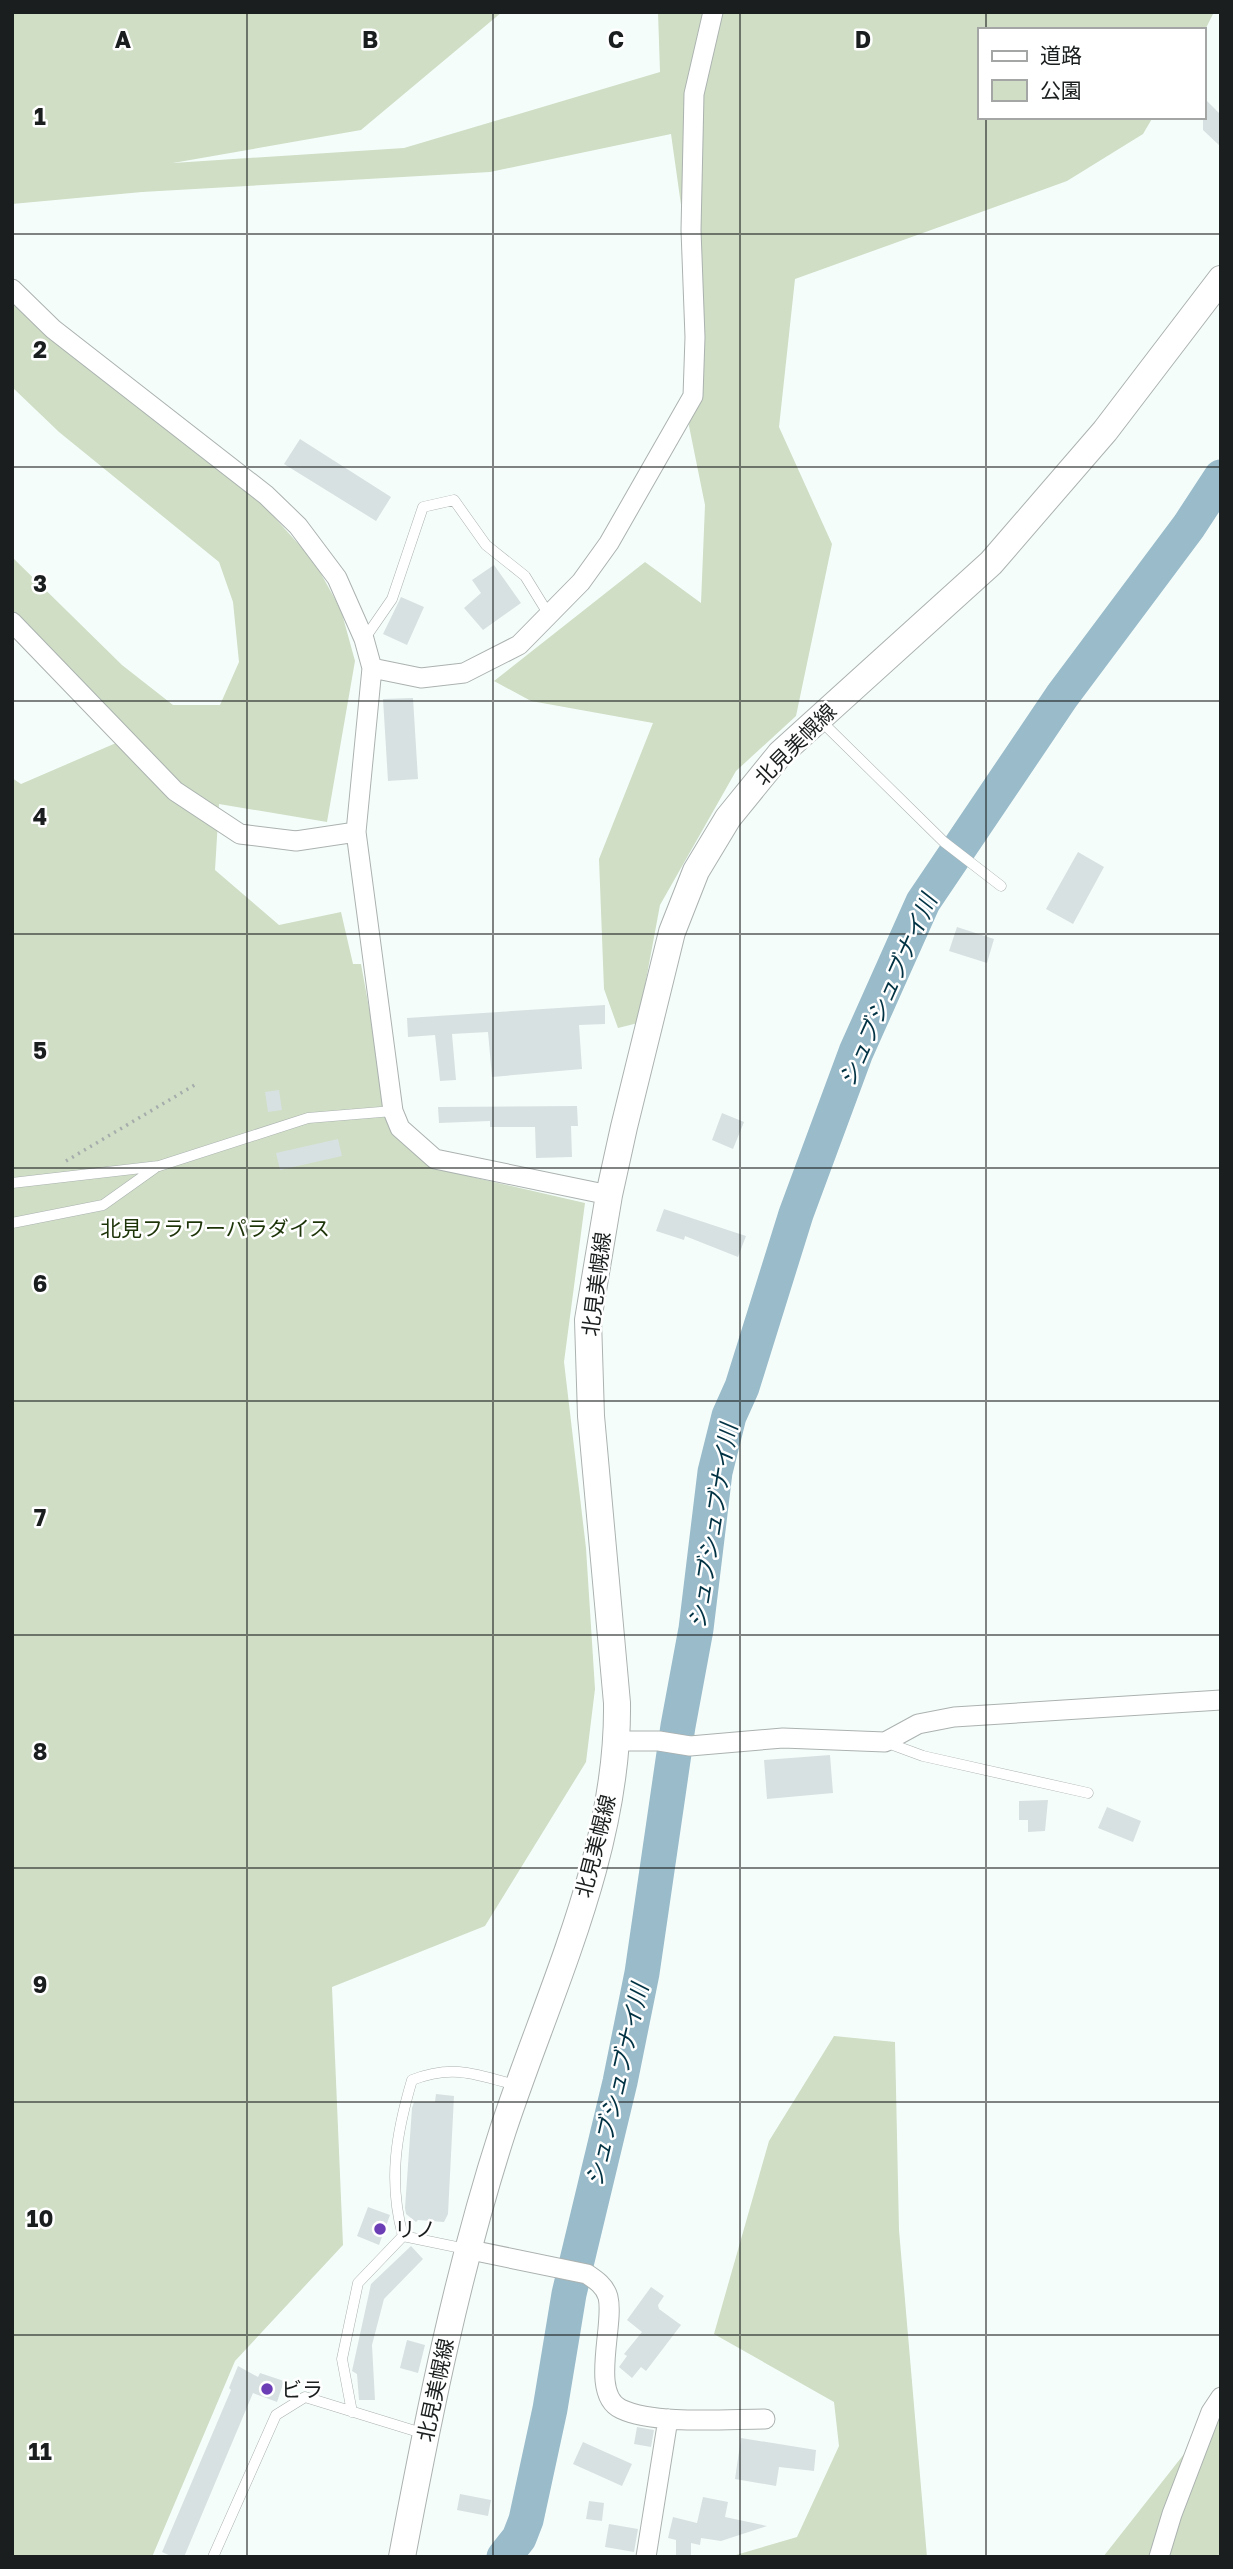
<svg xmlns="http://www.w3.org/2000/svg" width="1233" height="2569" viewBox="0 0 1233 2569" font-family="'Golos Text','Noto Sans JP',sans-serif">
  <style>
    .green { fill: #cfdec5 }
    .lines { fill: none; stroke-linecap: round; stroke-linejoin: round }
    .river { stroke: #99bbca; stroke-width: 35 }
    .building { fill: #d8e1e1 }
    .lane-casing { stroke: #abb2b0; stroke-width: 11 }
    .street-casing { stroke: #abb2b0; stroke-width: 21 }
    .secondary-casing { stroke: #abb2b0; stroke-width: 28 }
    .path { stroke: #a6acab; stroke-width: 3.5; stroke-dasharray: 2 5; stroke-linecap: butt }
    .lane { stroke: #fff; stroke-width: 10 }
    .street { stroke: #fff; stroke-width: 19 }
    .secondary { stroke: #fff; stroke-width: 26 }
    .grid { fill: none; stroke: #1b1e1e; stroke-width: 2; stroke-opacity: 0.55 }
    .poi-dot { fill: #6b3eb6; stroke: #fff; stroke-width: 2.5 }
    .labels { text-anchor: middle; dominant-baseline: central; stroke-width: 5; stroke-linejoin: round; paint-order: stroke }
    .street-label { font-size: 21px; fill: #1b1e1e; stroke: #fff }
    .park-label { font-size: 21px; fill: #1d3408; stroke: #fff }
    .poi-label { font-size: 21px; fill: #1b1e1e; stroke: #fff; text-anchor: start }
    .water-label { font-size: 23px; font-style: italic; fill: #003243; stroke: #fff }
    .grid-label { font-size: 23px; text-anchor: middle; font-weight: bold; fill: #1b1e1e; stroke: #fff; stroke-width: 5; stroke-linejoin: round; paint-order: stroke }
  </style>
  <rect width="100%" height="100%" fill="#f5fdfb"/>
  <path class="green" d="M12,12H502L361,130L173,163L404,148L660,72L658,12H1214L1203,34V30H979V117H1153L1143,134L1067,181L795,279L779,427L832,544L796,716L736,771L660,905L638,1023L618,1028L604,989L599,859L653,723L531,701L494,681L645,562L701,603L705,505L689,426L697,318L671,134L490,172L142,192L12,204Z
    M12,300L41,331L264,506L314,561L341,610L355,661L327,822L219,804L215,870L279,925L341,912L353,964H361L391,1128L427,1162L472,1177L585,1203L564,1362L586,1548L595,1689L586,1762L485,1926L332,1987L343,2245L235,2361L152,2557H12V778L21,784L116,743L12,610V557L122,665L173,705H220L239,662L233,602L219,562L59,432L12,387Z
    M834,2036L895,2042L899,2230L927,2557H729L797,2537L839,2446L834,2402L714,2334L769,2141Z
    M1221,2407V2557H1103Z"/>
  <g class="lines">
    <path class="river" d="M504,2557L519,2538L526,2520L550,2409L569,2294L620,2082L642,1973L678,1726L696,1629L715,1472L729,1416L742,1387L796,1214L856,1052L923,902L1062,696L1189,526L1221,477"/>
  </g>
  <path class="building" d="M1203,97L1221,115V147L1203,130Z
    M300,439L391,497L376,521L284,464Z
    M494,565L521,603L483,630L464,608L481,593L472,580Z
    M401,597L424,607L407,645L383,634Z
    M413,698L418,779L388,781L383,699Z
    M1078,852L1104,867L1073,924L1046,909Z
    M957,927L994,939L987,963L949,951Z
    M605,1005V1024L579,1025L582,1069L492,1077L488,1032L452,1034L456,1080L440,1081L435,1035L408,1037L407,1018Z
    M279,1090L282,1110L268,1112L265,1092Z
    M577,1106L578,1126H571L572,1157L536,1158L535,1127H490V1121L439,1123L438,1107Z
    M722,1113L744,1122L733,1149L712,1140Z
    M338,1139L342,1156L280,1170L276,1153Z
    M664,1209L746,1236L738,1257L685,1236L684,1240L656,1231Z
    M830,1755L833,1793L767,1799L764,1760Z
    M1048,1800L1045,1831L1028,1832V1820H1019V1801Z
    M1107,1807L1141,1821L1133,1842L1098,1828Z
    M436,2094L454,2096L448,2214L444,2222L418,2220L416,2222L406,2214L405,2208L412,2108L414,2102H435Z
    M368,2207L390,2215L379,2245L357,2236Z
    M411,2246L423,2259L384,2299L372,2345L375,2400H359L357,2374L352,2371L371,2284Z
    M651,2287L664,2296L658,2305L659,2309L681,2325L646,2371L641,2367L632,2378L619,2367L627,2356L624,2354L642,2332L627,2320Z
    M407,2340L425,2345L418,2373L400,2368Z
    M238,2366L258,2377L260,2373L284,2381L277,2402L253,2393L184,2557H173L162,2552L231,2390L229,2388Z
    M637,2427L654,2430L651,2447L634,2444Z
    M741,2438L816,2450L814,2471L779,2467L776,2486L735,2479Z
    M583,2442L632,2464L622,2486L573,2464Z
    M460,2494L491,2500L488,2516L457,2510Z
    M703,2497L728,2502L725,2517L767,2526L721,2541L701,2538L700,2545L691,2543V2557H676V2540L668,2538L673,2517L697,2523Z
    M589,2501L604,2503L602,2521L586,2519Z
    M609,2524L638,2529L634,2552L605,2547Z"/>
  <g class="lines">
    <defs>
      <path id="lane" d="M365,638L392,599L423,507L454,500L486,545L525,576L549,615
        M821,721L944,842L1001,886
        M12,1183L159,1166L308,1118L393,1111
        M12,1223L103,1205L155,1168
        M885,1742L923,1756L1088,1793
        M403,2236C388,2181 396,2134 412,2080C452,2064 476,2074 515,2085
        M352,2412L342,2359L358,2283L403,2236L466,2249
        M213,2557L276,2415L305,2397L425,2434"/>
      <path id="street" d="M12,289L53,329L266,495L298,526L337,578L364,639L372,668L356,832L393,1111L400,1128L435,1159L609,1195
        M12,622L175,791L240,834L296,841L356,832
        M372,668L421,678L464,673L519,645L581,582L609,543L693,396L695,337L691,230L694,94L713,12
        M617,1741H659L690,1746L783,1738L885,1742L918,1724L954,1717L1221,1700
        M466,2249L587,2274C596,2280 605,2286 608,2297C615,2325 589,2394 621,2409C655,2425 726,2419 765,2419
        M646,2557L668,2419
        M1159,2557L1172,2514L1211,2412L1221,2397"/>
      <path id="secondary" d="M402,2557C429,2413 458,2269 503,2130C549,1991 619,1851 617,1703L591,1416L588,1320L609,1195L624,1127L672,932L696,871L728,818L780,754L991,563L1105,431L1221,279"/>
    </defs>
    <use href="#lane" class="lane-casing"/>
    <use href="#street" class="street-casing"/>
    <use href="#secondary" class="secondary-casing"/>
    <path class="path" d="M66,1161L198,1083"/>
    <use href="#lane" class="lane"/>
    <use href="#street" class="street"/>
    <use href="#secondary" class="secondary"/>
  </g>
  <path class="grid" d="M247,12V2557M493,12V2557M740,12V2557M986,12V30M986,117V2557M12,234H1221M12,467H1221M12,701H1221M12,934H1221M12,1168H1221M12,1401H1221M12,1635H1221M12,1868H1221M12,2102H1221M12,2335H1221"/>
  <g class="poi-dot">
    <circle cx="380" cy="2229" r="7"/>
    <circle cx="267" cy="2389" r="7"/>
  </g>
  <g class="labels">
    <g class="street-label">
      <text transform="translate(795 744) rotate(-45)">北見美幌線</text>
      <text transform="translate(596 1284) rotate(-83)">北見美幌線</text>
      <text transform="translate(595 1846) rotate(-76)">北見美幌線</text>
      <text transform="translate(435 2390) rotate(-78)">北見美幌線</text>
    </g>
    <g class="park-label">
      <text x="215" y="1228">北見フラワーパラダイス</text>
    </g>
    <g class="poi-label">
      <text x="394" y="2229">リノ</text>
      <text x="281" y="2389">ビラ</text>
    </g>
    <g class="water-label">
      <text transform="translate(887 990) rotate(-66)">シュブシュブナイ川</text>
      <text transform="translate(712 1526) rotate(-81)">シュブシュブナイ川</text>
      <text transform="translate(616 2085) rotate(-77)">シュブシュブナイ川</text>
    </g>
  </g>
  <g class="grid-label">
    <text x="123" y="48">A</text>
    <text x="370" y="48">B</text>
    <text x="616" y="48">C</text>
    <text x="863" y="48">D</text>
    <text x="40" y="125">1</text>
    <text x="40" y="358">2</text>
    <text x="40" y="592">3</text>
    <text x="40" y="825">4</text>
    <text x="40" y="1059">5</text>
    <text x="40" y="1292">6</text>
    <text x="40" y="1526">7</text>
    <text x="40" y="1760">8</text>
    <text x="40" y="1993">9</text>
    <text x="40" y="2227">10</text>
    <text x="40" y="2460">11</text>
  </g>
  <rect width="1233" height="2569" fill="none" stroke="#1b1e1e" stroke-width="28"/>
  <rect x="978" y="28" width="228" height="91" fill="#ffffff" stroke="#a4a5a5" stroke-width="2"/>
  <rect x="992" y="51" width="35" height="10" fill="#ffffff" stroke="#a4a5a5" stroke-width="2"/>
  <text x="1040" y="63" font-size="21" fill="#1b1e1e">道路</text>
  <rect x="992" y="80" width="35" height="21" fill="#cfdec5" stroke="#a4a5a5" stroke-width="2"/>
  <text x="1040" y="98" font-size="21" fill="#1b1e1e">公園</text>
</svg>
